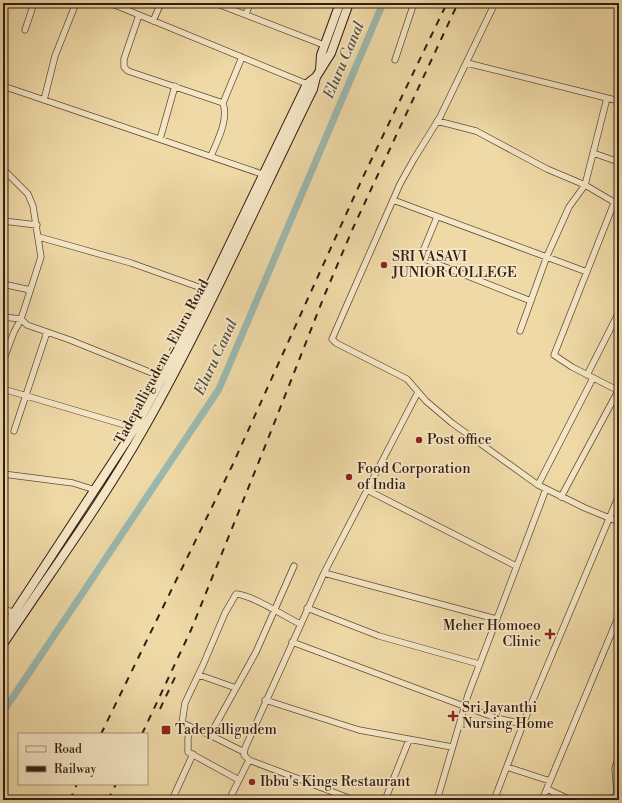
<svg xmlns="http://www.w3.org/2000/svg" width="622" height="803" viewBox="0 0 622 803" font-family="'Libre Bodoni',serif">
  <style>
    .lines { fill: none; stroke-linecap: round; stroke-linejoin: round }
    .canal { stroke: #9cb9af; stroke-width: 7 }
    .minor-casing { stroke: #624c38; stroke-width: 7 }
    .secondary-casing { stroke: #331c13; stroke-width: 10 }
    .minor { stroke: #f5e7c6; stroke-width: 5.5 }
    .secondary { stroke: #f5e7c6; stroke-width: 8 }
    .rail { stroke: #331c13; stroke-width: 2; stroke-dasharray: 7 7; stroke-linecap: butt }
    .poi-dot { fill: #8f2418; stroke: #f5e7c6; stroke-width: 1.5 }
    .labels { text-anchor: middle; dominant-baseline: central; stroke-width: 3.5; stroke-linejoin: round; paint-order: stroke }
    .poi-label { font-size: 14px; fill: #331c13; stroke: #f5e7c6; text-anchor: start }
    .street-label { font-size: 14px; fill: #331c13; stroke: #f5e7c6 }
    .water-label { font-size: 15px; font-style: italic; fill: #524b42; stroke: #f5e7c6 }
  </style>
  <rect width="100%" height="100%" fill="#efdaa7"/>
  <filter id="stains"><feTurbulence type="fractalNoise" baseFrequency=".005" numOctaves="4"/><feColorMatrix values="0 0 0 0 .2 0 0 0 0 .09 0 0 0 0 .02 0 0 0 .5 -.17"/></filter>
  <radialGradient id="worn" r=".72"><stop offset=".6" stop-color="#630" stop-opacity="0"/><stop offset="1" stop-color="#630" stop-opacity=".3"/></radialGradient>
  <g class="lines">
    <path class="canal" d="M3,712L219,389L383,3"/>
    <defs>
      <path id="minor" d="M110,3L307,84
        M215,3L324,45
        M495,3L440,117L414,159L400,184L332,339L336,343L407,379L426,401L452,423L538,485L585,508L619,522
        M246,14L250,3
        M139,15L124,59V67L128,71L223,103C229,120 217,141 211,156
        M153,21L161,3
        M25,30L34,3
        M395,60L414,3
        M467,63L619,101
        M3,86L262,174
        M44,100L55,56L76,3
        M223,103L242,57
        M437,121L476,131L547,169L585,185L619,205
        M160,139L175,86
        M593,153L619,162
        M3,169L28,194L33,206L41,257L21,319L14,332L3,361
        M393,200L587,272
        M614,203L554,355L572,367L619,391
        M437,217L423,251V256L427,260L531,301
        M3,221L37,225
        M39,237L131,263L207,290
        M3,284L30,290
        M3,317L21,319L27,325L70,340L162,377
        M520,331L547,256L569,207L585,185L607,98
        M587,375L619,312
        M3,389L135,428
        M14,431L47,332
        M3,474L73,483L95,490
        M538,485L593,378
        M367,490L516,566
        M561,497L618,391
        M294,566L256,652L210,735L182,723L185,703L203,665L225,613L236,594C252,595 284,616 300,624
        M324,573L496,619
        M307,608L379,636L479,664
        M3,610L15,612
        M292,642L496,718L523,724
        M199,675L236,688
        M265,700L359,730L452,747
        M191,727L188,738V752L239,780
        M210,735L244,752
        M507,767L550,781L619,615
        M547,789L571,800
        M617,794L615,768L619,756
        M172,800L193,754
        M229,800L249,760
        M354,800L249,760L244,755L245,748L324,573L418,392
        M385,800L409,740
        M437,800L468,695L546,489
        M494,800L527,714L619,495
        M542,800L550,781
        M608,800L619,794"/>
      <path id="secondary" d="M320,70L321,55L340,3
        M3,630L135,428L186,335L307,84L316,77
        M3,644C50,573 101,504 143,430C206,319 257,203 313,89L316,77L331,53L349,3"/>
    </defs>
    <use href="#minor" class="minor-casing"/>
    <use href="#secondary" class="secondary-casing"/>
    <use href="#minor" class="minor"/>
    <use href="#secondary" class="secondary"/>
    <path class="rail" d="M160,709L177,673
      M101,734L232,466L363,177L447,3
      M142,734L191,630L266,444L325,294L353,228L458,3
      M70,800L77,784
      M108,800L116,784"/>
  </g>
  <g class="poi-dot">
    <circle cx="384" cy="265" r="4"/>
    <circle cx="419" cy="440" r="4"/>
    <circle cx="349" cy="477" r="4"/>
    <path d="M548 628h4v4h4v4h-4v4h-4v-4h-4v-4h4z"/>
    <path d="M451 710h4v4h4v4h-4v4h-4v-4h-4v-4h4z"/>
    <rect x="161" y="725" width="10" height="10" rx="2"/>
    <circle cx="252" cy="782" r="4"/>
  </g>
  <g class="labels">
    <g class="poi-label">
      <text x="392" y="257">SRI VASAVI<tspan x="392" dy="16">JUNIOR COLLEGE</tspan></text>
      <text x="427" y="440">Post office</text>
      <text x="357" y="469">Food Corporation<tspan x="357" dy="16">of India</tspan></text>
      <text x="541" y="626" text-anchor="end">Meher Homoeo<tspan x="541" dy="16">Clinic</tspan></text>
      <text x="462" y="708">Sri Jayanthi<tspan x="462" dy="16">Nursing Home</tspan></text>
      <text x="175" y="730">Tadepalligudem</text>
      <text x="260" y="782">Ibbu's Kings Restaurant</text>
    </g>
    <g class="street-label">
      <text transform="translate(162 362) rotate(-62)">Tadepalligudem - Eluru Road</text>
    </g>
    <g class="water-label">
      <text transform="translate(344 60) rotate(-67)">Eluru Canal</text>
      <text transform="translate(216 357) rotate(-65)">Eluru Canal</text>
    </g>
  </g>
  <rect width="622" height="803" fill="none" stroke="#efdaa7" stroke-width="16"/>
  <rect x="4" y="4" width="614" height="795" fill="none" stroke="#331c13" stroke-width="2"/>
  <rect x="8" y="8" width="606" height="787" fill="none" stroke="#331c13"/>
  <rect x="18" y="733" width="130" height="52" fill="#f5e7c6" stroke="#a7967e"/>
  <rect x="26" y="746" width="20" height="6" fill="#f5e7c6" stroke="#a7967e"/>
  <text x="54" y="753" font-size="12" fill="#331c13">Road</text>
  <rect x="26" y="766" width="20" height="6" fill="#331c13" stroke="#a7967e"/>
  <text x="54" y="773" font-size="12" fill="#331c13">Railway</text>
  <rect width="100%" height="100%" filter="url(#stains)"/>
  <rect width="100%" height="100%" fill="url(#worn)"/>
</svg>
